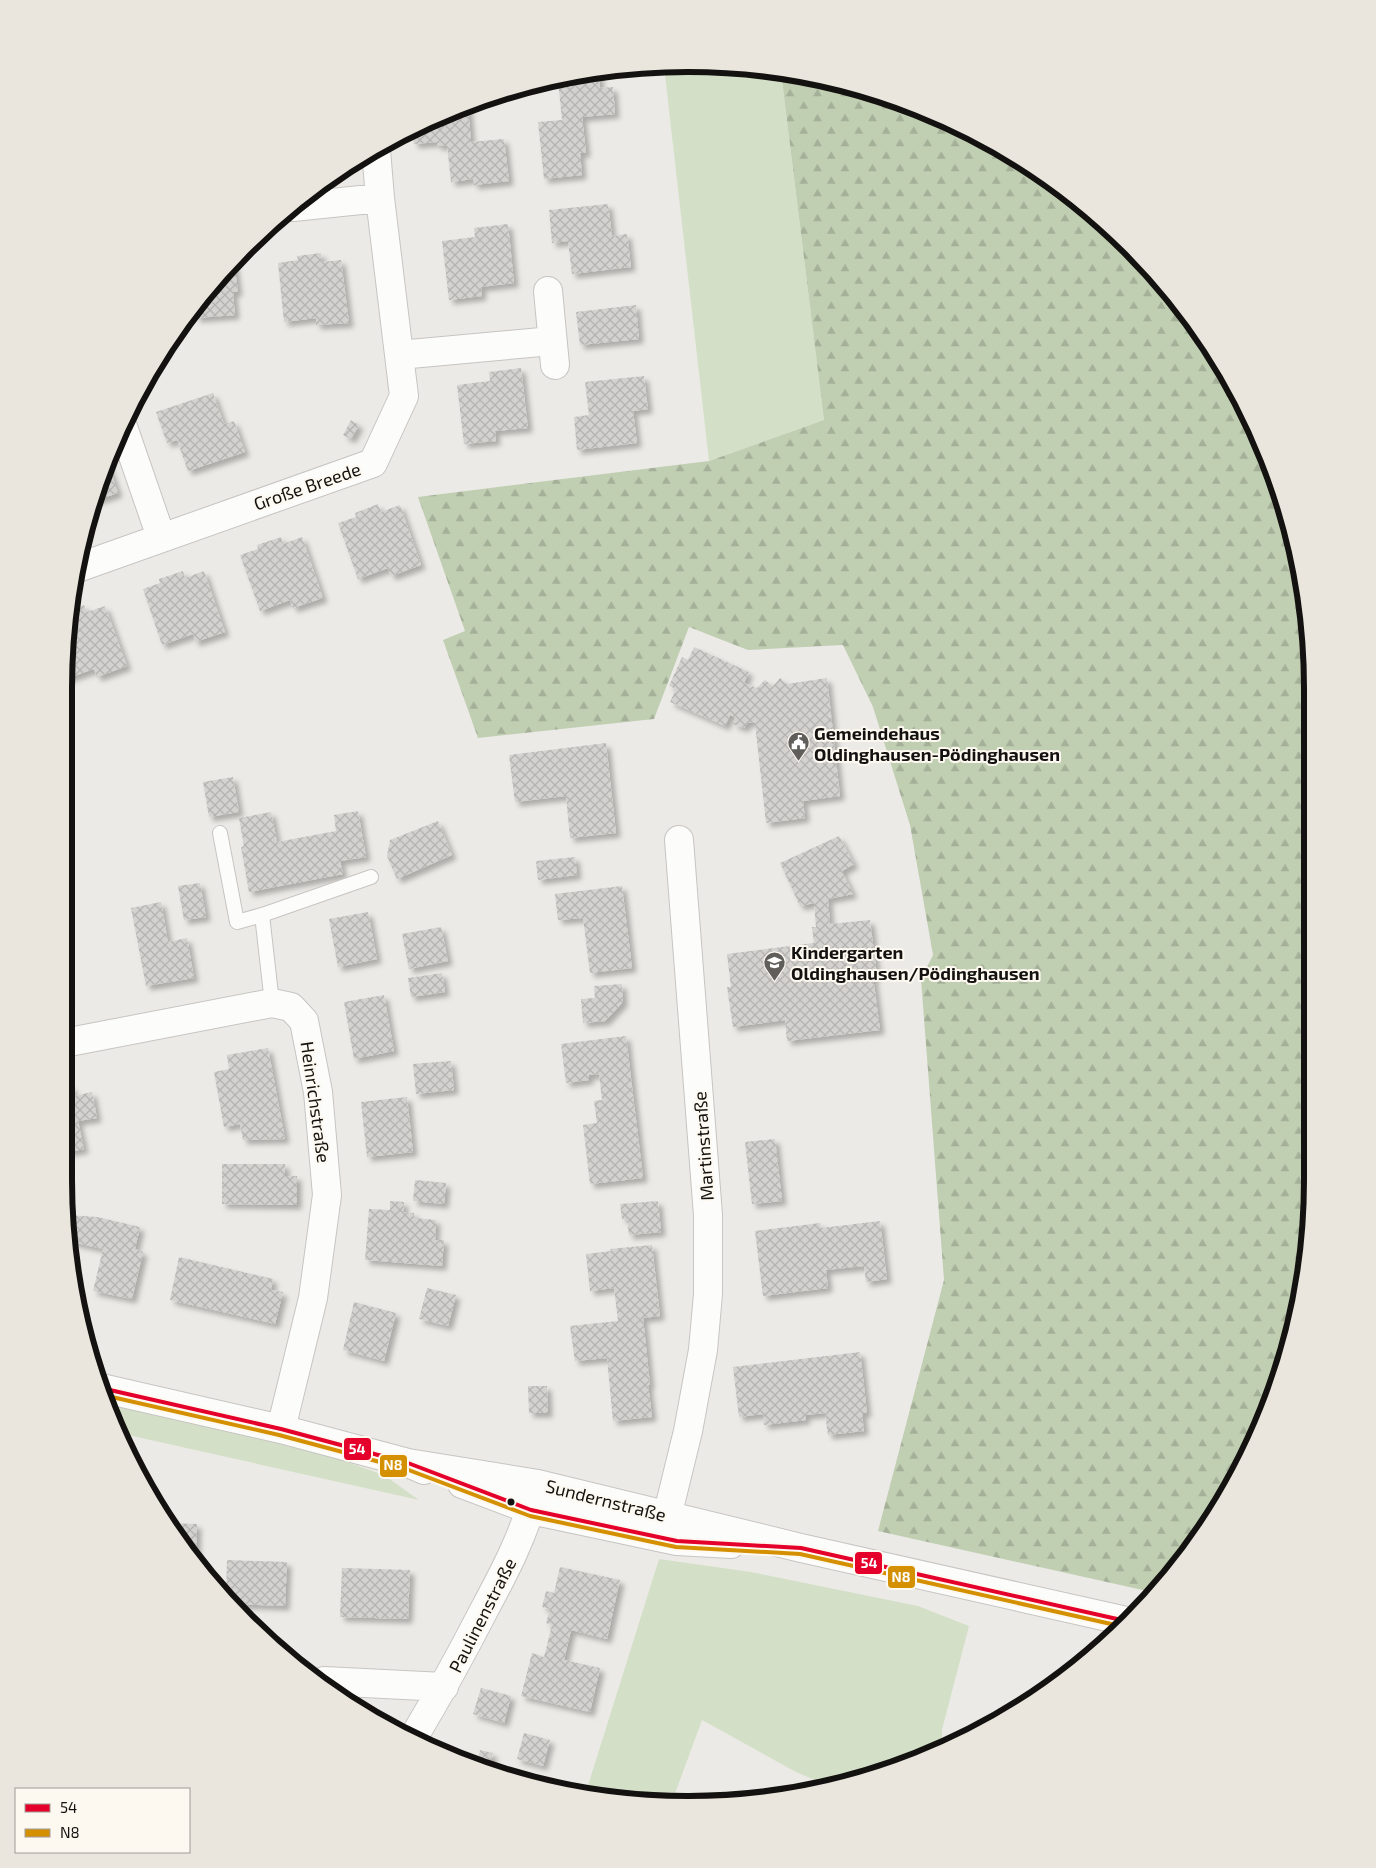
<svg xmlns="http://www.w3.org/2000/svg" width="1376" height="1868" viewBox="0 0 1376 1868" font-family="'Exo 2',sans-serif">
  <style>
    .green { fill: #d3e0c7 }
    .forest { fill: url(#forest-firs) }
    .building { fill: url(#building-cross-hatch); filter: url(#shadow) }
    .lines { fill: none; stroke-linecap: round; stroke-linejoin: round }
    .lane-casing { stroke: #c7c5c2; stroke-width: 16 }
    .street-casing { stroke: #c7c5c2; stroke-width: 30 }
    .lane { stroke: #fcfcfb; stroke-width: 14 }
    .street { stroke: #fcfcfb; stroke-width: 28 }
    .bus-1-casing { stroke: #fdf8f0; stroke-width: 8 }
    .bus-2-casing { stroke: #fdf8f0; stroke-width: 8 }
    .bus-1 { stroke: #e4002b; stroke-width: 4 }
    .bus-2 { stroke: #d59002; stroke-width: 4 }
    .bus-dot { fill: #141210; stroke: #fdf8f0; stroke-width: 2 }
    .labels { text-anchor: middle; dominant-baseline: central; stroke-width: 4; stroke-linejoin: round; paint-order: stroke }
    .street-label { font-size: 18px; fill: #141210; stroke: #fdf8f0 }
    .poi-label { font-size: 18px; font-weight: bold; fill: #141210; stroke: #fdf8f0; text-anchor: start }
    .rim { fill: none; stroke: #141210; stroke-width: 6 }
    .line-badge { stroke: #fdf8f0; stroke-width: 2 }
    .badge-label { font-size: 14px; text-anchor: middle; font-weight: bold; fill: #fff }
  </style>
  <defs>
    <pattern id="forest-firs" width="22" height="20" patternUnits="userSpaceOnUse" patternTransform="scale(1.25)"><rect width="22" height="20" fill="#c0ceb2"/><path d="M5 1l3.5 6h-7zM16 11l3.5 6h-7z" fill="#a4b098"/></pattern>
    <pattern id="building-cross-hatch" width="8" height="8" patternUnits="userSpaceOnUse" patternTransform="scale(1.25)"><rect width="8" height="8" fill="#d4d2cf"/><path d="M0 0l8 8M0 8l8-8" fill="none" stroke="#b5b3b1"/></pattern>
    <filter id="shadow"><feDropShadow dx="4.5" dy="4.5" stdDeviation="2.5" flood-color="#0004"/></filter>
  </defs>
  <rect width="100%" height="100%" fill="#eceae6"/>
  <path class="green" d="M664,66L769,69L781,72L824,420L709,461Z
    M106,1403L301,1446L384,1475L419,1500L119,1433Z
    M659,1559L751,1572L918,1606L969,1626L942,1730V1748L927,1757L824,1784L796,1772L702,1720L673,1799H606L585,1795Z"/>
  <path class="forest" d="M781,72L888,97L1000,147L1099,218L1183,308L1265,449L1307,606L1311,1221L1279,1380L1229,1492L1156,1593L878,1531L944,1280L921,979L933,955L910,825L873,707L843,645L748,650L689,627L654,719L478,738L443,640L465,631L418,497L709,461L824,420Z"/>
  <path class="building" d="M599,73L600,88L613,87L615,114L582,117L586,153H580L582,175L544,179L538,122L562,120L558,80Z
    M468,107L471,142L504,139L509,181L474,185L473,179L451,182L447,145L437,146V142L414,144L412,128Z
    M608,204L612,236L627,234L631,267L572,274L568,241L552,243L549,210Z
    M508,224L514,283L481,287L482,296L449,300L442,241L475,237L474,228Z
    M321,253L322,262L341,260L349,323L316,325V318L284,322L278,263L298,260L297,256Z
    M234,262L238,292H233L235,315L196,318L195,307L219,276Z
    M636,305L639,339L580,345L576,312Z
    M521,368L528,428L495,431L496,441L464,444L457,385L490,381L489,372Z
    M644,376L648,409L633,411L637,443L577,450L574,417L589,415L585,382Z
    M213,393L224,424L234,421L245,452L188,471L177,440L167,443L156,412Z
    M351,420L359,425L351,439L343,435Z
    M107,461L118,493L94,501Z
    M378,504L381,512L400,505L421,565L391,576L388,568L358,579L338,523L356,517L355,513Z
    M281,537L283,544L302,537L323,598L293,608L290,600L260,611L240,555L258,549L257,545Z
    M183,571L185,578L204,571L225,632L195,642L193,634L162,645L143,589L160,583L159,579Z
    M84,605L87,612L105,606L127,666L97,677L94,669L65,679L74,609Z
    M694,647L749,672L744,683L757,688L765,680L773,686L780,678L787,684L827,678L840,796L803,801L805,818L766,823L755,723L748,722L744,728L733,724L735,717L730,715L725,726L670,702L676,689L669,686L682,657L688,660Z
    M606,743L616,833L570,838L566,796L515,802L509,755Z
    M233,777L239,812L209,817L203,782Z
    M358,811L366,857L340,861L343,874L249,892L241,847L244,846L239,818L271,812L277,842L336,831L334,815Z
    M438,821L452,855L397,879L387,856L390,840Z
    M839,836L854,864L842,871L853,894L828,899L830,924L870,920L877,976H873L880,1030L787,1041L785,1020L733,1027L727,987H731L727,954L814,943L812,927H816L814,903L800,906L780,863Z
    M575,857L577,875L538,880L536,861Z
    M200,883L206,917L184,920L178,886Z
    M622,886L632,968L590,973L583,918L558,920L555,894Z
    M161,902L168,942L187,938L194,978L146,986L131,908Z
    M368,912L377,959L338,967L329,919Z
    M441,927L448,961L409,969L402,934Z
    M442,973L445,992L411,997L408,978Z
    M622,984L623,1002L605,1021L583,1023L581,999L595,998L594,986Z
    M64,985L67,1000L64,1001Z
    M384,995L394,1051L354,1059L344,1002Z
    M626,1036L643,1178L590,1184L583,1125L597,1123L594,1101L602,1100L599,1074L589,1075V1080L566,1083L561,1044Z
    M268,1048L285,1139L243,1140L240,1124L224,1127L214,1072L229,1069L227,1055Z
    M451,1061L454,1090L416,1094L413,1064Z
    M72,1086L74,1096L92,1092L97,1118L78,1121L84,1149L64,1153V1087Z
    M407,1097L413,1152L367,1157L361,1102Z
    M775,1139L782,1201L752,1204L745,1142Z
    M222,1164H285V1176H297V1205L222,1204Z
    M415,1180L446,1183L444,1204L413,1201Z
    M390,1201L404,1202L403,1212L414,1213V1218L436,1220L435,1240H444L442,1266L365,1260L369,1209L390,1210Z
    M658,1201L661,1232L629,1235L627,1219H622L620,1204Z
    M68,1215L97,1217L140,1227L135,1249L143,1252L132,1299L93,1291L103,1249L72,1242Z
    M880,1221L887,1279L866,1282L864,1266L826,1270L828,1288L763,1296L755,1231L820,1223L821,1228Z
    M652,1245L660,1316L643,1318L650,1385H648L652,1417L613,1421L607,1358L575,1361L570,1326L618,1321L614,1288L590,1291L586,1254L611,1251L610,1249Z
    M179,1257L273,1279L271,1290L283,1292L275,1324L170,1300Z
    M427,1288L456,1295L448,1326L419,1319Z
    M354,1302L396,1313L384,1361L343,1350Z
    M860,1352L867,1413H862L864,1431L828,1435L825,1413L805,1415L806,1420L764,1425L763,1414L739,1417L733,1367Z
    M528,1386H547L548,1413H529Z
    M167,1523L197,1524L196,1558L169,1527Z
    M227,1560L287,1562L285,1606L237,1604L226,1592Z
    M560,1567L620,1580L607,1639L571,1630L564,1660L600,1668L590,1712L521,1696L532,1653L544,1657L552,1625L546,1623L550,1609L542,1607L546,1591L554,1593Z
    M342,1568L410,1570L408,1619L340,1617Z
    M481,1688L511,1696L504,1723L473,1714Z
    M524,1733L550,1740L543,1766L517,1759Z
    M480,1750L493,1753L491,1763L500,1766L498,1772L456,1757L457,1754L478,1760Z"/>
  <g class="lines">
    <defs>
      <path id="lane" d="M220,833L237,922L262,915
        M272,1003L262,915L371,877"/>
      <path id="street" d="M293,207L380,198
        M548,291L555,365
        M399,355L552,341
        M123,427L161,537
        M80,567L373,463L404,396L380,198L376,150
        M64,1043L272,1003L291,1007L304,1021L318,1092L327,1195L313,1298L281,1429
        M101,1388L281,1429L408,1463L424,1470
        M408,1463L538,1484L801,1548L1126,1621
        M462,1484L531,1510L677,1541L731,1544
        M663,1533L688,1431L703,1350L708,1294V1215L679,840
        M324,1681L444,1687
        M412,1740C437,1698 461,1655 483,1612C504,1573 524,1535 535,1493"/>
    </defs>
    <use href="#lane" class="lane-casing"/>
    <use href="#street" class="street-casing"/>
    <use href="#lane" class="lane"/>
    <use href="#street" class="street"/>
    <defs>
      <path id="bus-1" d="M101,1388L281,1429L408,1463L531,1510L677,1541L801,1548L1126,1621"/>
      <path id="bus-2" d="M103,1395L279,1435L406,1469L530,1516L676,1547L800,1554L1120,1626"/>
    </defs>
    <use href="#bus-1" class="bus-1-casing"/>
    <use href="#bus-2" class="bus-2-casing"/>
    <use href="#bus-1" class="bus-1"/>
    <use href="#bus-2" class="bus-2"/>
  </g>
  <defs>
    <symbol id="civic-pin" viewBox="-11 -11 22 30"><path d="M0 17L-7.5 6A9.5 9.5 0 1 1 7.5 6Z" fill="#605e5b" stroke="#fdf8f0"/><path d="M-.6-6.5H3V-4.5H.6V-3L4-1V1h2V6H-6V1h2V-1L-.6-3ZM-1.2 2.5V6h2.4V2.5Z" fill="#fff"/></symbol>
    <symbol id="school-pin" viewBox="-11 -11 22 30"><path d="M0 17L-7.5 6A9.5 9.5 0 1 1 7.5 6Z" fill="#605e5b" stroke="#fdf8f0"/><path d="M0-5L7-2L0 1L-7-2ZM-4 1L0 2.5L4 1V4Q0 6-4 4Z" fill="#fff"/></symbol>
  </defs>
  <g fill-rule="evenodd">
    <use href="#civic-pin" x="786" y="730" width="25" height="34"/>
    <use href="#school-pin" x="762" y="950" width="25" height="34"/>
  </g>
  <circle class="bus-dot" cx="511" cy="1502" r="4.5"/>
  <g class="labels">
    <g class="street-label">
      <text transform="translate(307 486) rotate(-19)">Große Breede</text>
      <text transform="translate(316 1102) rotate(82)">Heinrichstraße</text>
      <text transform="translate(703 1146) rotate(-94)">Martinstraße</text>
      <text transform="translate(606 1500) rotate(14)">Sundernstraße</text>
      <text transform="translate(482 1615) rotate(-63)">Paulinenstraße</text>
    </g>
    <g class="poi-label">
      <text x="814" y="733">Gemeindehaus<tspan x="814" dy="21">Oldinghausen-Pödinghausen</tspan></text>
      <text x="791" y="952">Kindergarten<tspan x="791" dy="21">Oldinghausen/Pödinghausen</tspan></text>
    </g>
  </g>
  <path d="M0 0H1376V1868H0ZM688 72H688A616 616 0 0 1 1304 688V1180A616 616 0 0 1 688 1796H688A616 616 0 0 1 72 1180V688A616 616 0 0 1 688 72Z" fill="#eae6de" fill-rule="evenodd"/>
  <path class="rim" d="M688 72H688A616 616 0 0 1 1304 688V1180A616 616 0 0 1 688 1796H688A616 616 0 0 1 72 1180V688A616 616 0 0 1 688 72Z"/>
  <g class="line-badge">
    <rect x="343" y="1437" width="29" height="24" rx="5" fill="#e4002b"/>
    <rect x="379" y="1454" width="29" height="24" rx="5" fill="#d59002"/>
    <rect x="854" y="1551" width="29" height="24" rx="5" fill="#e4002b"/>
    <rect x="887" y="1565" width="29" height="24" rx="5" fill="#d59002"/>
  </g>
  <g class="badge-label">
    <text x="357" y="1454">54</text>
    <text x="393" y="1470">N8</text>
    <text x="869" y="1568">54</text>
    <text x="901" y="1582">N8</text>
  </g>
  <rect x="15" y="1788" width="175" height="65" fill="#fdf8f0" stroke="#a09c96"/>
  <rect x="25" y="1804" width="25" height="8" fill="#e4002b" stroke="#a09c96"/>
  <text x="60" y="1813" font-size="15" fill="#141210">54</text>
  <rect x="25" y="1829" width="25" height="8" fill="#d59002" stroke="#a09c96"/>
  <text x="60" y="1838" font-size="15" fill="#141210">N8</text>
</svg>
